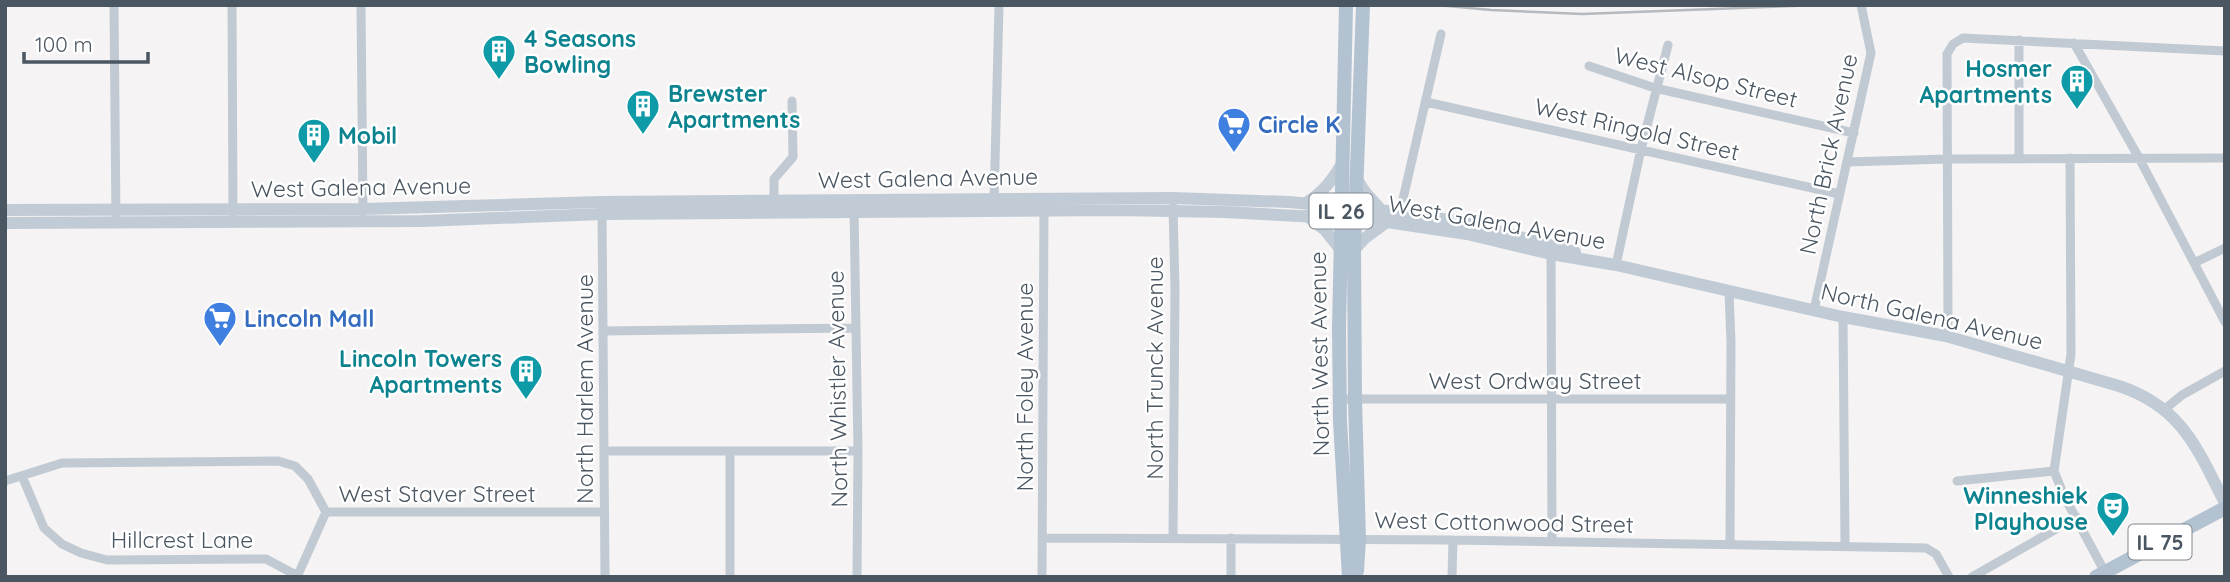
<svg xmlns="http://www.w3.org/2000/svg" width="2230" height="582" viewBox="0 0 2230 582" font-family="Quicksand,sans-serif">
  <style>
    .lines { fill: none; stroke-linecap: round; stroke-linejoin: round }
    .street { stroke: #c1cad2; stroke-width: 9 }
    .secondary { stroke: #c1cbd6; stroke-width: 12 }
    .primary { stroke: #b3c2d1; stroke-width: 14 }
    .rail { stroke: #b5b8bd; stroke-width: 2.5 }
    .labels { text-anchor: middle; dominant-baseline: central; stroke-width: 5; stroke-linejoin: round; paint-order: stroke }
    .shield { fill: #fff; stroke: #808990; stroke-width: 2 }
    .shield-label { font-size: 21px; font-weight: bold; fill: #4a5661 }
    .culture-label { font-size: 23px; font-weight: bold; fill: #0d838f; stroke: #fff; text-anchor: start }
    .street-label { font-size: 23px; fill: #4a5661; stroke: #fff }
    .shop-label { font-size: 23px; font-weight: bold; fill: #366cbe; stroke: #fff; text-anchor: start }
  </style>
  <rect width="100%" height="100%" fill="#f5f3f3"/>
  <g class="lines">
    <path class="street" d="M114,5L116,223
      M232,5L233,213
      M361,5L363,212
      M2074,43L2139,158L2225,322
      M1589,66L1655,88L1854,133
      M1426,102L1839,194
      M2019,158V40
      M2070,158L2071,354L2054,471L2064,496L2107,576
      M1847,162L1946,159L2225,158
      M774,201V179L793,157L792,101
      M994,203L999,5
      M854,208L858,451L857,577
      M602,211L605,577
      M1400,212L1441,34
      M1551,249L1552,541
      M2194,263L2225,248
      M1616,265L1641,149L1668,45
      M1729,292L1731,342L1730,543
      M1814,310L1871,53L1861,5
      M1843,317L1845,545
      M603,331L856,328
      M1946,336L1948,323L1947,54L1953,44L1963,38L2225,51
      M1340,399H1729
      M2165,409L2182,395L2225,371
      M604,451H858
      M730,452V577
      M22,476L44,528L62,544L81,553L107,560L266,559L298,576
      M5,481L62,463L278,461L295,466L308,479L326,512H604
      M1957,481L2054,471
      M1043,538L1453,540L1926,548L1936,554L1949,577
      M1173,538L1175,288L1173,207
      M297,577L326,512
      M1042,577L1044,208
      M1231,577V538
      M1452,577L1453,540
      M1972,577L2077,517"/>
    <path class="secondary" d="M1356,178L1365,192L1381,210
      M1306,203C1323,192 1333,180 1343,162
      M5,210L363,209L601,202L1173,198L1289,202L1400,212L1472,224L1575,252
      M1307,216L1325,230L1340,249
      M5,223L422,221L602,214L1117,210L1224,212L1354,219L1387,222L1467,234L1551,254L1616,265L1843,317L1946,336L2119,386C2182,407 2197,448 2225,503
      M1354,250L1365,238L1387,222"/>
    <path class="primary" d="M1346,5L1339,328L1340,421L1349,577
      M1357,571L1359,539L1355,400L1354,250L1363,5
      M2096,577L2225,508"/>
    <path class="rail" d="M1437,5L1491,10L1582,14L1819,5"/>
  </g>
  <defs>
    <symbol id="building-pin" viewBox="-11 -11 22 30"><path d="M0 17L-7.5 6A9.5 9.5 0 1 1 7.5 6Z" fill="#0f9aa8" stroke="#fff"/><path d="M-4-6H4V6H1V3H-1V6H-4ZM-2.5-4.3h1.7v1.8h-1.7ZM.8-4.3h1.7v1.8H.8ZM-2.5-1h1.7V.8h-1.7ZM.8-1h1.7V.8H.8Z" fill="#fff"/></symbol>
    <symbol id="supermarket-pin" viewBox="-11 -11 22 30"><path d="M0 17L-7.5 6A9.5 9.5 0 1 1 7.5 6Z" fill="#3f7fe0" stroke="#fff"/><path d="M-6-5.5h2.5l.6 2H6L4.5 2H-2.5L-4.4-4H-6ZM-1.5 3.2a1.3 1.3 0 1 0 .1 0ZM3 3.2a1.3 1.3 0 1 0 .1 0Z" fill="#fff"/></symbol>
    <symbol id="theatre-pin" viewBox="-11 -11 22 30"><path d="M0 17L-7.5 6A9.5 9.5 0 1 1 7.5 6Z" fill="#0f9aa8" stroke="#fff"/><path d="M-5-5.5Q0-4 5-5.5V0Q5 5 0 6Q-5 5-5 0ZM-3.3-2.5H-1v1.5H-3.3ZM1-2.5H3.3v1.5H1ZM-2.8 1Q0 5.5 2.8 1Z" fill="#fff"/></symbol>
  </defs>
  <g fill-rule="evenodd">
    <use href="#building-pin" x="480" y="32" width="38" height="52"/>
    <use href="#building-pin" x="2058" y="62" width="38" height="52"/>
    <use href="#building-pin" x="624" y="87" width="38" height="52"/>
    <use href="#supermarket-pin" x="1215" y="105" width="38" height="52"/>
    <use href="#building-pin" x="295" y="116" width="38" height="52"/>
    <use href="#supermarket-pin" x="201" y="299" width="38" height="52"/>
    <use href="#building-pin" x="507" y="352" width="38" height="52"/>
    <use href="#theatre-pin" x="2094" y="489" width="38" height="52"/>
  </g>
  <g class="labels">
    <g class="shield">
      <rect x="1309.5" y="193.5" width="63" height="35" rx="5"/>
      <rect x="2128.5" y="524.5" width="63" height="35" rx="5"/>
    </g>
    <g class="shield-label">
      <text x="1341" y="211">IL 26</text>
      <text x="2160" y="542">IL 75</text>
    </g>
    <g class="culture-label">
      <text x="524" y="38">4 Seasons<tspan x="524" dy="26">Bowling</tspan></text>
      <text x="2052" y="68" text-anchor="end">Hosmer<tspan x="2052" dy="26">Apartments</tspan></text>
      <text x="668" y="93">Brewster<tspan x="668" dy="26">Apartments</tspan></text>
      <text x="338" y="135">Mobil</text>
      <text x="502" y="358" text-anchor="end">Lincoln Towers<tspan x="502" dy="26">Apartments</tspan></text>
      <text x="2088" y="495" text-anchor="end">Winneshiek<tspan x="2088" dy="26">Playhouse</tspan></text>
    </g>
    <g class="street-label">
      <text transform="translate(1706 77) rotate(14)">West Alsop Street</text>
      <text transform="translate(1637 129) rotate(13)">West Ringold Street</text>
      <text transform="translate(1828 154) rotate(-78)">North Brick Avenue</text>
      <text transform="translate(928 178) rotate(-1)">West Galena Avenue</text>
      <text transform="translate(361 187) rotate(-1)">West Galena Avenue</text>
      <text transform="translate(1497 222) rotate(10)">West Galena Avenue</text>
      <text transform="translate(1932 316) rotate(13)">North Galena Avenue</text>
      <text transform="translate(1319 354) rotate(-91)">North West Avenue</text>
      <text transform="translate(1154 368) rotate(-90)">North Trunck Avenue</text>
      <text x="1535" y="380">West Ordway Street</text>
      <text transform="translate(1024 387) rotate(-90)">North Foley Avenue</text>
      <text transform="translate(584 389) rotate(-90)">North Harlem Avenue</text>
      <text transform="translate(837 389) rotate(-91)">North Whistler Avenue</text>
      <text x="437" y="493">West Staver Street</text>
      <text transform="translate(1504 522) rotate(1)">West Cottonwood Street</text>
      <text x="182" y="539">Hillcrest Lane</text>
    </g>
    <g class="shop-label">
      <text x="1258" y="124">Circle K</text>
      <text x="244" y="318">Lincoln Mall</text>
    </g>
  </g>
  <rect width="2230" height="582" fill="none" stroke="#4a5661" stroke-width="14"/>
  <path d="M24 52v10h124v-10" fill="none" stroke="#4a5661" stroke-width="3.5"/>
  <text x="35" y="52" font-size="21" fill="#4a5661" stroke="#ffffff" stroke-width="5" paint-order="stroke">100 m</text>
</svg>
